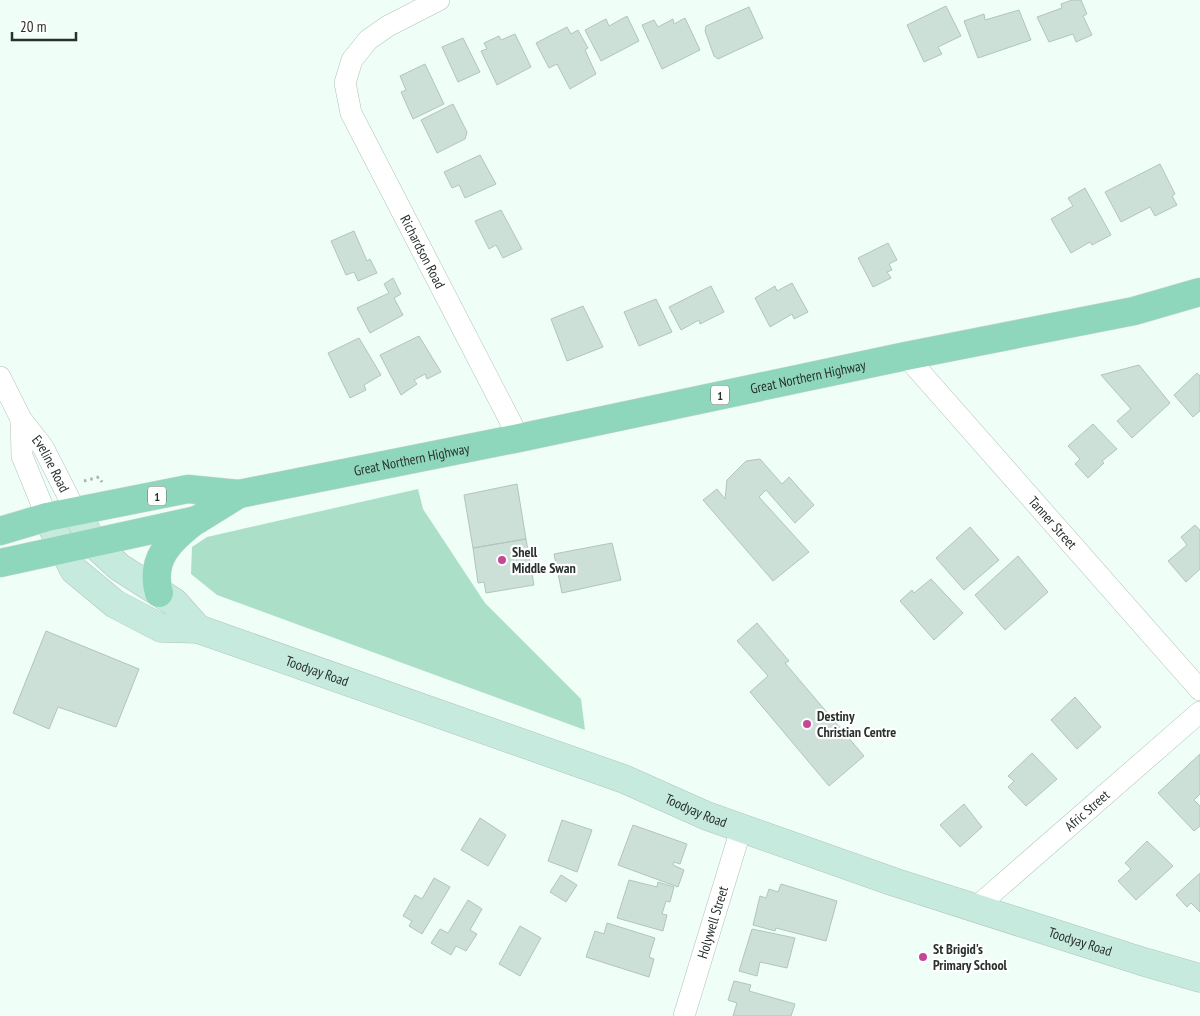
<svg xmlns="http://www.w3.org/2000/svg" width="1200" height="1016" viewBox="0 0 1200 1016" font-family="'PT Sans Narrow',sans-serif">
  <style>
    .green { fill: #acdfc8 }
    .building { fill: #cde0d7; stroke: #b2c5bc }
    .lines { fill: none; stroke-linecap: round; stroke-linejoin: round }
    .minor-casing { stroke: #b1c4bb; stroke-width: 22 }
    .secondary-casing { stroke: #b1c4bb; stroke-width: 29 }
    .primary-casing { stroke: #d8dad9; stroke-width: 29 }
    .path { stroke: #a8b4ae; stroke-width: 3; stroke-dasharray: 2.5 4; stroke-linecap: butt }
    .minor { stroke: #fff; stroke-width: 21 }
    .secondary { stroke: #c6ebde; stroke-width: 28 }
    .primary { stroke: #8ed6bc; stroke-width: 28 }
    .poi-dot { fill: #c54897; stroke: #fff; stroke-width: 2 }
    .labels { text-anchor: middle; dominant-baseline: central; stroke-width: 4.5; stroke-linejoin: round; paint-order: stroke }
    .shield { fill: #fff; stroke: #696f6c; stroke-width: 1 }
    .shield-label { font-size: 12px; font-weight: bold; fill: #29312d }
    .street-label { font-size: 14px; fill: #29312d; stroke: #fff }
    .poi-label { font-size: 14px; font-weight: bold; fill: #29312d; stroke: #fff; text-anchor: start }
  </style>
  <rect width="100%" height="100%" fill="#effef7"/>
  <path class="green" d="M418,489L423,509L485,603L581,699L585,730L217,595L191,574L192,547L207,537Z"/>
  <path class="building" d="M1072,0H1081L1087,14L1083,16L1092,35L1076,42L1073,34L1049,42L1037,17L1062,8L1061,4Z
    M946,6L961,36L938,47L942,54L924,62L907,25Z
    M749,7L763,38L718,59L714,56L705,31L706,26Z
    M1019,10L1031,40L978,58L964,21L984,14L985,20Z
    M627,16L639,41L601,61L585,30L606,19L609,26Z
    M685,18L700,50L662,69L642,25L654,20L658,27L673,19L674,24Z
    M567,27L571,34L578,30L588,48L585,50L596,74L570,89L557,64L549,68L536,43Z
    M515,34L531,67L497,85L481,51L487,49L484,43L499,36L501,40Z
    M463,38L480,72L458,82L442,47Z
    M425,64L444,104L413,119L401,92L406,90L400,76Z
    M453,104L467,132L465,139L437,153L421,120Z
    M480,155L496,184L465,198L459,185L452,188L444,172Z
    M1160,164L1175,194L1172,196L1177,205L1155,216L1150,207L1121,222L1105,192Z
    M1085,188L1111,235L1092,245L1090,242L1071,253L1051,219L1073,206L1068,198Z
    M501,210L522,249L503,258L496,245L489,249L475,221Z
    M354,231L367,261L370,259L377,273L358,281L354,272L346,275L331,241Z
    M888,243L897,260L889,264L892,270L887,272L891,278L873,287L858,258Z
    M393,278L401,294L394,298L403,315L370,333L357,308L389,293L384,284Z
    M792,283L808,312L794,319L792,314L770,327L755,298L775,286L777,291Z
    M711,286L724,312L700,324L699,320L681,330L669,307Z
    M656,299L672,332L639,346L624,312Z
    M583,306L603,347L567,361L551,319Z
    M419,336L441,372L427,379L425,374L414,380L417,384L401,395L380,355Z
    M359,338L381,375L364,385L366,390L350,398L328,353Z
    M1139,365L1170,403L1132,438L1117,421L1131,409L1101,375Z
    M1197,373L1200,376V411L1193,417L1174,395Z
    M1093,424L1117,449L1102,461L1104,463L1088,478L1075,464L1080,459L1068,446Z
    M760,459L782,484L789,477L814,505L795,523L766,490L759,497L809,552L773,581L703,500L717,489L725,499L727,480L746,461Z
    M517,484L526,539L473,548L464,495Z
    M1195,525L1200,530V569L1186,582L1168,561L1187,545L1181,537Z
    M970,527L999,560L964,590L936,558Z
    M526,539L534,585L486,593L484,582L478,583L473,548Z
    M612,543L621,580L562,593L554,554Z
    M1018,556L1048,592L1005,630L975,595Z
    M931,579L963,613L934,640L900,601L912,590L914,593Z
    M757,623L789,661L785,663L864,756L829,786L750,692L768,676L737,641Z
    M46,631L139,669L116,727L58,707L49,729L13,713Z
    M1075,697L1101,727L1077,749L1051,720Z
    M1032,753L1057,779L1026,806L1008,787L1014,781L1008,776Z
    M1200,754V794L1194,800L1200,806V826L1194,831L1158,793Z
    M964,804L982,827L960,847L940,825Z
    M480,818L506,835L488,866L461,850Z
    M562,820L592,830L577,872L548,861Z
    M633,825L687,844L680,864L674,862L673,865L684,870L678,887L618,865Z
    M1147,841L1173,866L1136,900L1118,881L1131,869L1125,863Z
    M1200,873V912L1191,903L1187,907L1176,895Z
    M561,875L577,885L566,902L550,892Z
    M434,878L450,887L422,934L409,926L412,921L403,916L415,895L422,899Z
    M629,880L657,887L658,882L674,887L670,902L666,901L662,914L667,915L663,931L617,918Z
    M781,884L837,901L826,941L776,928L775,931L753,925L760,896L766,898L769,889L778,892Z
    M468,900L482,909L470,930L477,934L466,951L456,946L451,955L431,943L440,929L448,933Z
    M607,923L655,938L649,957L654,959L649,977L586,957L595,931L604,934Z
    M520,926L541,938L520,976L499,964Z
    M752,929L795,938L787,968L760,962L757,976L739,971Z
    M734,981L751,985L749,991L795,1004L791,1016H733L737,1003L728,1000Z"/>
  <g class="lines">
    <defs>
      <g id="minor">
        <path id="s1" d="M439,0L388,26L368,40L352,60L345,83L351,113L519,438"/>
        <path id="s2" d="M906,356L1200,690"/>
        <path id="s3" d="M0,377L21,419L43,447L76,512"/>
        <path d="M21,419L22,456L47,517"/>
        <path id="s4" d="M974,909L1200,712"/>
        <path id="s5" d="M684,1016L741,829"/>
      </g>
      <g id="secondary">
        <path d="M76,512L93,543L119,567L174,602L198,629"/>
        <path id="s6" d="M47,517L74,570L115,604L161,628L198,629L624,779L707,816L894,882L1141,961L1200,978"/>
      </g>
      <g id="primary">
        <path id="s7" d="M0,531L47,517L188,489L239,494L519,438L906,356L1134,311L1200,292"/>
        <path d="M0,563L197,520L239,494"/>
        <path d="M159,593C149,559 171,539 196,520"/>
      </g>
    </defs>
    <use href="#minor" class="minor-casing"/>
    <use href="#secondary" class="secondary-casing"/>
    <use href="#primary" class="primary-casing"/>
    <path class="path" d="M84,481L99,477L102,482"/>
    <use href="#minor" class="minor"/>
    <use href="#secondary" class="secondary"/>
    <use href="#primary" class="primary"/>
  </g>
  <g class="poi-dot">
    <circle cx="502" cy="560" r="5"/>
    <circle cx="807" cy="724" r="5"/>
    <circle cx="923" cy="957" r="5"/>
  </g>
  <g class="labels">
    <g class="shield">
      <rect x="711" y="385.5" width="18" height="19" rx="4"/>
      <rect x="148" y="486.5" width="18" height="19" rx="4"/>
    </g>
    <g class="shield-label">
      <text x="720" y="395">1</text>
      <text x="157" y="496">1</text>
    </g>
    <g class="street-label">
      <text stroke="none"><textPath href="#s1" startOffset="318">Richardson Road</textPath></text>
      <text stroke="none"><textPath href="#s7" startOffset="825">Great Northern Highway</textPath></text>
      <text stroke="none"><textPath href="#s7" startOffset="420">Great Northern Highway</textPath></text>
      <text stroke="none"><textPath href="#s3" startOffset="101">Eveline Road</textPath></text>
      <text stroke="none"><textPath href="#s2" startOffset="222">Tanner Street</textPath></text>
      <text stroke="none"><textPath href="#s6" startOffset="328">Toodyay Road</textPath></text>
      <text stroke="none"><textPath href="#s4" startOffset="150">Afric Street</textPath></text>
      <text stroke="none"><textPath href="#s6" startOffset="732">Toodyay Road</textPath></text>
      <text stroke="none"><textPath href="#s5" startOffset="98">Holywell Street</textPath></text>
      <text stroke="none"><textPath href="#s6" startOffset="1138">Toodyay Road</textPath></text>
    </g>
    <g class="poi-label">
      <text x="512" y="552">Shell<tspan x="512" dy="16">Middle Swan</tspan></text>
      <text x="817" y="716">Destiny<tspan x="817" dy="16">Christian Centre</tspan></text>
      <text x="933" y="949">St Brigid's<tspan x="933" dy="16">Primary School</tspan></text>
    </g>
  </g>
  <path d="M12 32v8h64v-8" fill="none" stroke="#29312d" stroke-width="2.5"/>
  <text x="20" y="32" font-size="15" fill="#29312d" stroke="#ffffff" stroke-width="4" paint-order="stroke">20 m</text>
</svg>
